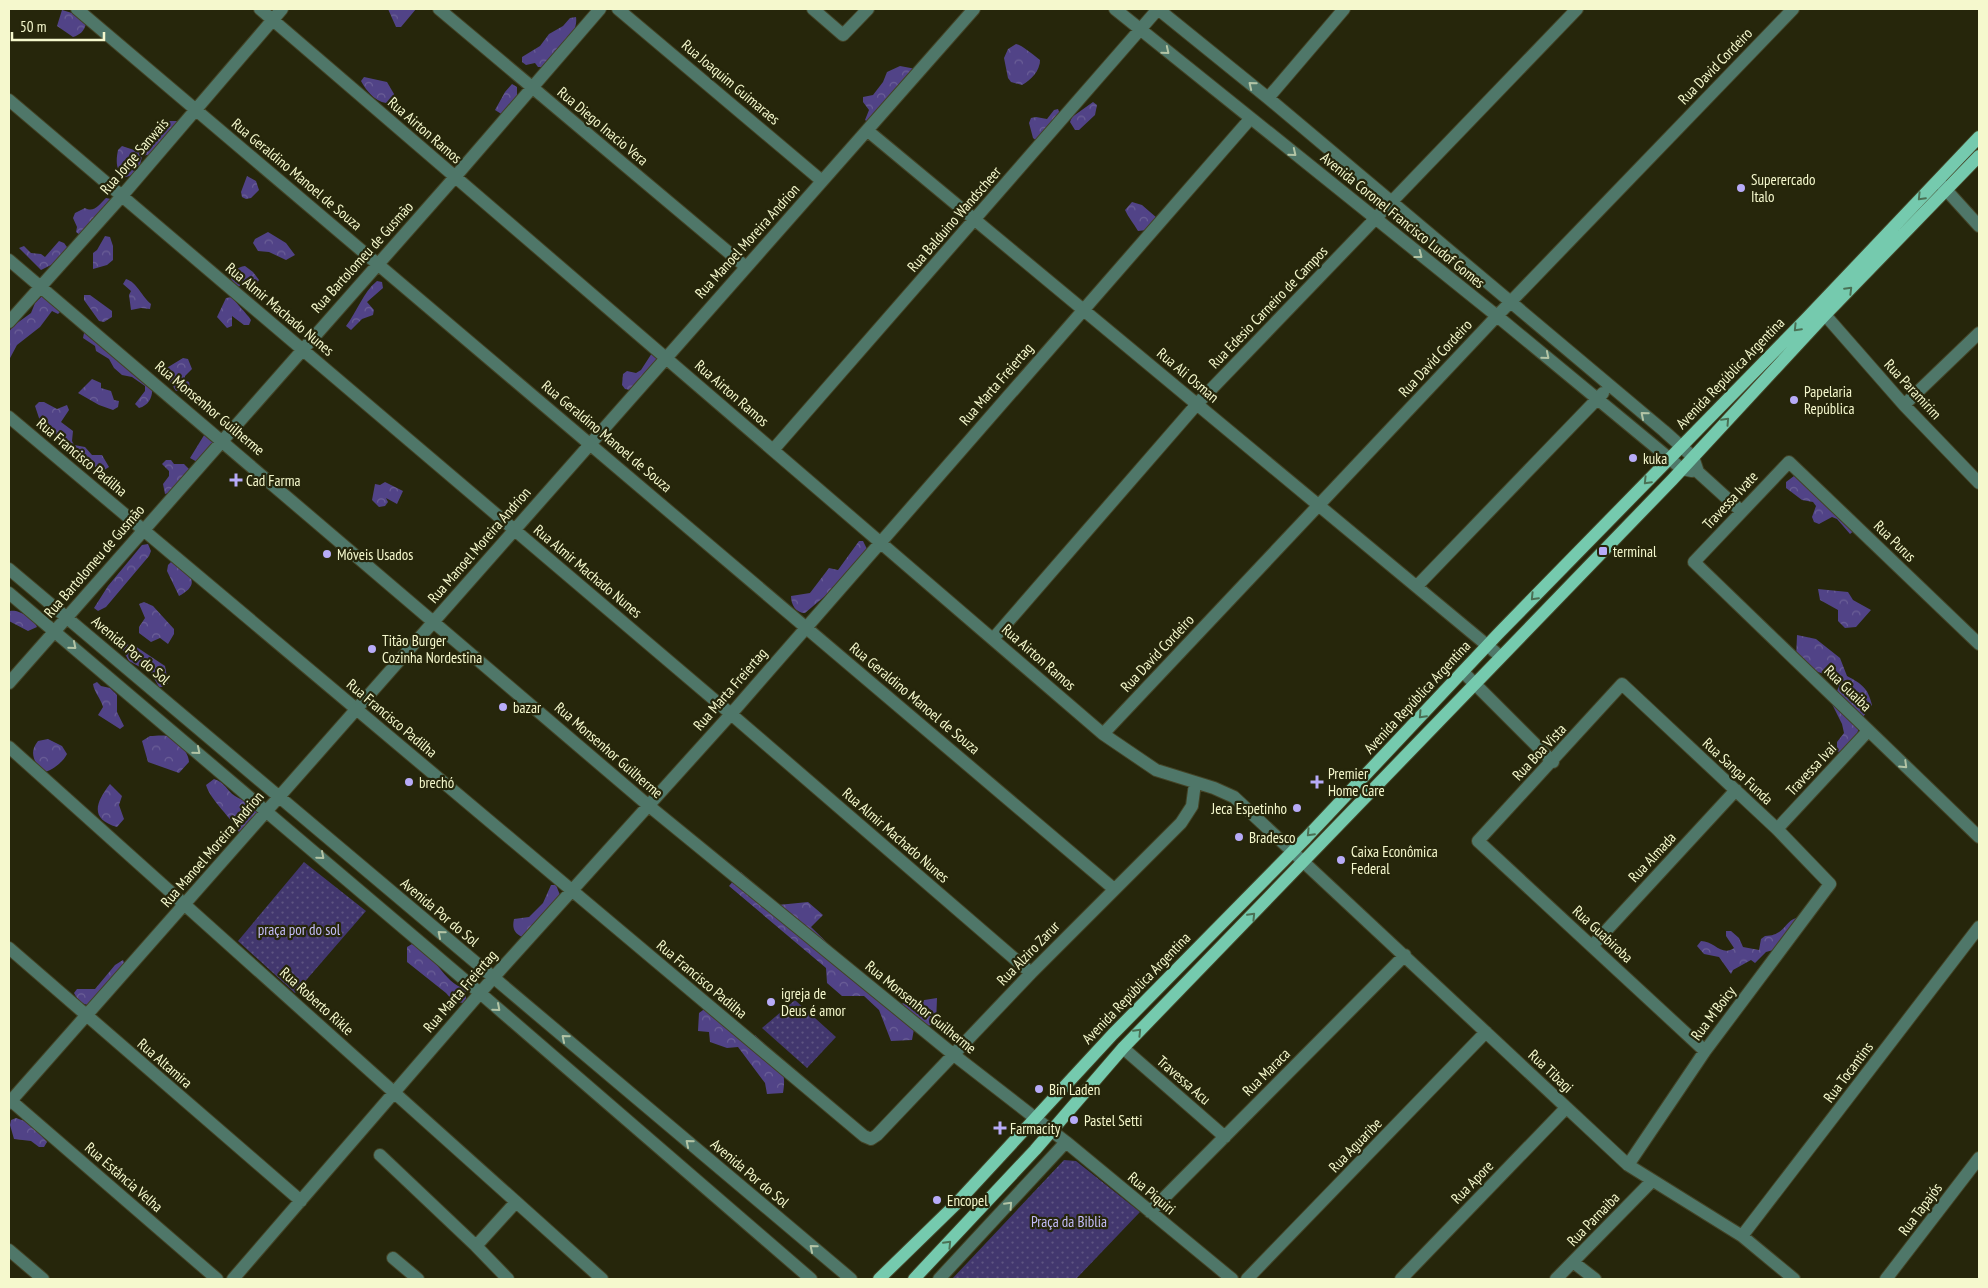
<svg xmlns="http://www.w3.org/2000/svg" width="1988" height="1288" viewBox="0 0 1988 1288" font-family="'PT Sans Narrow',sans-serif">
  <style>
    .forest { fill: url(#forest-crowns) }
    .park { fill: url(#park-dots) }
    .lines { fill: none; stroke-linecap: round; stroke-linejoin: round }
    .minor-casing { stroke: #434326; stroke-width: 14 }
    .major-casing { stroke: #434326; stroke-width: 14 }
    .minor { stroke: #4f7769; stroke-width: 12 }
    .major { stroke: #75caae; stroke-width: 12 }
    .oneway { stroke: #b3c4a5 }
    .oneway2 { stroke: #4a7054 }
    .poi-dot { fill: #b7abf8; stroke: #26260b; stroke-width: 2 }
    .labels { text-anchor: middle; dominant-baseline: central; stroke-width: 4.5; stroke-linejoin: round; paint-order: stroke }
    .street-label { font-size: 15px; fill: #f5f8cd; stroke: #26260b }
    .poi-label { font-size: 15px; fill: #f5f8cd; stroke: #26260b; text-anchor: start }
    .park-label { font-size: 15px; fill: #c3bcf7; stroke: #26260b }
  </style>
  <defs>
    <pattern id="forest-crowns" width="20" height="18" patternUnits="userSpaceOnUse" patternTransform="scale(1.25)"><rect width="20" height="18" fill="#514387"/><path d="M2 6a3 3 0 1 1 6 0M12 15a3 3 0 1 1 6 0" fill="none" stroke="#6b5f97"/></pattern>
    <pattern id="park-dots" width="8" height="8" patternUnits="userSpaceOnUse" patternTransform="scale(1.25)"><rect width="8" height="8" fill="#42376e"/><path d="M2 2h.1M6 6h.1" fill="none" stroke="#5e5582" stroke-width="1.8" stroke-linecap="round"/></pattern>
  </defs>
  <rect width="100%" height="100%" fill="#26260b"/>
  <path class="forest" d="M388,9H416L401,27H396Z
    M62,10L72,13L86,24C84,31 80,35 73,37L57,26Z
    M576,17C579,36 555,54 543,67H538L535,63L526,65L522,62V57L540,46L549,34L563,26L570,18Z
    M1016,44C1022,45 1035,56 1040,60C1040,71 1031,80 1022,85L1011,82L1008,78L1004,58L1008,49Z
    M900,66L916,69L869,123L865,120L869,110L863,102V97L873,95L883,82L887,72Z
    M364,77L387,82L394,94V100L390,103C377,104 367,92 361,81Z
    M512,84L517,87V97L503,115L495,110L505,92Z
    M1093,102L1097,105L1095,115L1079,130H1075L1070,122L1072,117Z
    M1058,109L1060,114L1037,141L1033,138L1029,123L1031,118L1036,117L1047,119L1054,110Z
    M166,121H177L178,129L152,154L142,156C140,167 138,174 126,177C115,172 116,160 118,150L122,146L137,151L152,129Z
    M247,176L256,181L259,190L251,198L246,199L242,197L241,192Z
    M106,198L111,199L80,235L76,232L77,227L73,218L75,213L85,208C94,213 99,205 106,198Z
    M1132,202L1142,205L1157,218L1147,230L1138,231C1134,224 1128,217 1125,210Z
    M268,232L286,243L295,255L286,260L269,252L258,251L253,243L255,239Z
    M105,236L110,237L113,246V260L107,265L93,269V253L97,250Z
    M59,241L64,243L70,251L59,261L41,270L19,248L24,246L31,253L41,254L45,257Z
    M245,266L253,272L259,280L256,285L251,282L237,287L231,279C233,272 237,267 245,266Z
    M126,279C137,282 142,297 151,304L150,309L141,308L131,310L129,295L131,291L123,284Z
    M377,281L382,282L383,288L367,302L374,310L373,315L362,319L351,330L346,326C357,312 363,292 377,281Z
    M84,295H90L112,311V317L104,322L99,321L84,300Z
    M42,296L62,310L58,314L52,311L40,327L17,345L9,360V332L13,326L31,313L35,303Z
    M232,297C235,302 249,316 251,320L249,325H244L232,316V326L227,328L217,317L226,298Z
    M88,331L152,387C153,397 149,405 139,408L135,404L145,391V386L132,377L122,375L114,368L109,359L96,351L95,346L83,338L84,333Z
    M652,353L657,355L658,360L630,390L625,389L622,385L623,374L627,371L636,373L641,370Z
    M183,358L188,359L192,369L185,376V380L189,382L190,387L176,391L165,374V369Z
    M92,379L101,383V388L111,391L114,400L119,401L118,407L113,410L99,405L78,393Z
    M39,402H44L57,409L67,405L69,410L61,422L73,431L72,441L74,445L85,447L92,455H102L109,467L101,472L88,461L78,459L66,450L59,437L40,421L35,406Z
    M206,432L215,442L199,463L190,458Z
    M166,460H171L174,464H184L189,469C185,479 177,492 165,494L163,484L169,476V471L162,464Z
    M1794,476L1799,477L1856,529L1850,534L1837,519L1832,517L1819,524L1814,522L1812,517L1816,506L1813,502L1802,500L1786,488V482Z
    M385,482L403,491L397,504L386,498L388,502L385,506L379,507L372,500L375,484L380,485Z
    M859,541H863L867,549L825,596L805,613C796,613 791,605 791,596L810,593L829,568L838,570Z
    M148,544L151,551L149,556L106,607L98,611L94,608L108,586L142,545Z
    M171,562C178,562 181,566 185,571C197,581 192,589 179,596L167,571L168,565Z
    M1818,589L1848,592L1853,600L1871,610L1856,627L1845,628L1838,621V610L1820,600Z
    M144,602L153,606L174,629V634L168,644L160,638L151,642L139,633V627L145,618L139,604Z
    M10,611C18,609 34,618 37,627L28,631L9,621Z
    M1797,635L1816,639L1840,658L1847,676C1862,684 1868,688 1872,705C1868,710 1863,716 1861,722C1853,739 1862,748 1837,752V742L1844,733L1842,724L1832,704L1839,686L1824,674L1803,667L1796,659Z
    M125,644L135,646L165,666L168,683L164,687H159L151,673L129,661L121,647Z
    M97,682L101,686L110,688L117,695V712L124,726L120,729L98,715L103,707C101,699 94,692 93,684Z
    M150,736C155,736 162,735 167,736C176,738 189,752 189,762L179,773L148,762L142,741Z
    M48,739L62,746L67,754C64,761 51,772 43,772C35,763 28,753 38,741Z
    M214,779C225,782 227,791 235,796C245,802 255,803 259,815L240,834C232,818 210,800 206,785Z
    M110,784L122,796L119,805L124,819L117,827C89,819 96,802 110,784Z
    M741,872L778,905L808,902L823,915L811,927L847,962L899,1004L937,998L936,1024L914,1029L912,1040L891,1041L879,1010L864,996H842L827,983L826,968L729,886Z
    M551,885H556L560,895L532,933L522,937C514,933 512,928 514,919L529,917L543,903Z
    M1796,918L1801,919L1777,949L1766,952L1755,963L1751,960L1733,970L1731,974L1719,957L1704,954L1697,946L1701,941C1714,941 1722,957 1734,948L1726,936V931H1731L1739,938L1743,947L1759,950L1761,939L1765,936C1784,936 1784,922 1796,918Z
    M412,944C435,951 442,983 466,989V999L463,1003L453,1001L446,993L407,962V947Z
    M123,960L125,965L90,1005C81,1005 78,1000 74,993L77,989H95L115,965Z
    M710,1005L746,1038L755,1035C775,1053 788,1064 783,1093L767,1094L765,1083L738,1047L727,1048L710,1042L709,1032L698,1031L699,1013Z
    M16,1118L30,1123L47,1142L44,1147H39L31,1141L14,1139L10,1125L11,1120Z"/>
  <path class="park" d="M304,862L366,911L295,993L238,941Z
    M795,1000L836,1037L807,1068L762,1028Z
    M1064,1160L1076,1161L1140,1212L1076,1279H952Z"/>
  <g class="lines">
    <defs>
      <path id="minor" d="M77,9L1114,889
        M260,9L1103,734L1156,770L1214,788L1234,797L1628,1165L1742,1236L1794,1279
        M439,9L746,267
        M618,9L822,181
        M813,9L843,35L868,9
        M1115,9L1497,316L1670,459L1682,469L1692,471
        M1158,9L1268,98L1664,431L1693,457L1698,472L1741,511
        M1268,98L1344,9
        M9,100L731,714L1031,973
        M868,131L1500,656
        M1939,182L1979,226
        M9,260L649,806L954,1055L1066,1142L1232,1279
        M1819,308L1904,405L1979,483
        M9,322L121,197L282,9
        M1904,405L1979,333
        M9,417L864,1136L871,1139L877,1135L1031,973L1181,823L1192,806L1195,783
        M773,450L1158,9
        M9,569L851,1279
        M1417,586L1603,393
        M9,593L480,993L811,1279
        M993,639L1197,404L1577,9
        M1979,644L1789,462L1694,562L1979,837
        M1463,672L1553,762
        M9,683L455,177L600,9
        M1103,734L1497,316L1793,9
        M9,747L602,1279
        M1777,829L1868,731
        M1592,946L1736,790
        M9,948L301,1201
        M1123,1048L1225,1137
        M9,1099L217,1279
        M9,1103L974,9
        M380,1155L476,1246
        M1628,1165L1705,1051L1830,884L1777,829L1622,684L1478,841L1705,1051
        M1150,1212L1405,955
        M1742,1236L1979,927
        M9,1250L43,1279
        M393,1258L418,1279
        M1573,1262L1595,1279
        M233,1279L493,978L731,714L1250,119
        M508,1279L476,1246L516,1202
        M939,1279L1066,1142
        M1247,1279L1486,1032
        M1401,1279L1566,1108
        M1556,1279L1652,1181
        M1886,1279L1979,1158"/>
      <path id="major" d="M879,1279L955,1205L1113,1034L1306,838L1498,634L1807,318L1979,137
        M914,1279L1035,1150L1123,1048L1672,480L1825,315L1979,156"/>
    </defs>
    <use href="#minor" class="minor-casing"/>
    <use href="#major" class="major-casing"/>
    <use href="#minor" class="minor"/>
    <use href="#major" class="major"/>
  </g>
  <defs><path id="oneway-chevron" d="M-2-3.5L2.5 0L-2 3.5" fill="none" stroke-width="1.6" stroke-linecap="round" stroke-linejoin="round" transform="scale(1.25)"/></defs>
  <g class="oneway">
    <use href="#oneway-chevron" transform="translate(1166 51) rotate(39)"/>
    <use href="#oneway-chevron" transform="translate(1252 85) rotate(-141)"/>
    <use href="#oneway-chevron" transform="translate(1293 153) rotate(39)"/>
    <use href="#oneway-chevron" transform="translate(1419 255) rotate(38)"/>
    <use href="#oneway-chevron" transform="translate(1546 356) rotate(40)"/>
    <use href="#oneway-chevron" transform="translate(1644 415) rotate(-140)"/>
    <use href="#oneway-chevron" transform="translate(73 646) rotate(40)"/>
    <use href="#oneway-chevron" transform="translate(197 751) rotate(40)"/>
    <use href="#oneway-chevron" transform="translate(1904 765) rotate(44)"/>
    <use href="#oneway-chevron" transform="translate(321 856) rotate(41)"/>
    <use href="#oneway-chevron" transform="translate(441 934) rotate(-140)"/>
    <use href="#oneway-chevron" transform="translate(497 1008) rotate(41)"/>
    <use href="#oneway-chevron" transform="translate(565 1038) rotate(-140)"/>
    <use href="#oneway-chevron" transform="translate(689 1143) rotate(-140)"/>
    <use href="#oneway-chevron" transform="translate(1009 1205) rotate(-47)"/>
    <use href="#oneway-chevron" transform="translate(813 1248) rotate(-140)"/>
  </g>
  <g class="oneway2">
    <use href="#oneway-chevron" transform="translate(1921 197) rotate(134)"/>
    <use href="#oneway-chevron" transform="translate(1849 290) rotate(-45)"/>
    <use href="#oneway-chevron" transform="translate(1797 328) rotate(134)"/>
    <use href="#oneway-chevron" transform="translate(1726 421) rotate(-47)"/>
    <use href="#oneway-chevron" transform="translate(1647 481) rotate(134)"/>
    <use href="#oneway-chevron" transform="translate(1534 597) rotate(134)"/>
    <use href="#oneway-chevron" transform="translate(1422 715) rotate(133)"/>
    <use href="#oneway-chevron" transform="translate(1310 833) rotate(134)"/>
    <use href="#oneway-chevron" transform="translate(1252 916) rotate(-46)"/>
    <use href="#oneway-chevron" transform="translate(1138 1032) rotate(-46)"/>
    <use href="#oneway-chevron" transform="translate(948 1244) rotate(-46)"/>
  </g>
  <g class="poi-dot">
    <circle cx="1741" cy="188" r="5"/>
    <circle cx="1794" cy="400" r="5"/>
    <circle cx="1633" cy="458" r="5"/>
    <path d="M233.5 472.5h5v5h5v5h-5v5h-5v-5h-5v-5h5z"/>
    <rect x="1598" y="546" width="10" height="10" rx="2.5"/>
    <circle cx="327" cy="554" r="5"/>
    <circle cx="372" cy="649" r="5"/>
    <circle cx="503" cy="707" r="5"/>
    <circle cx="409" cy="782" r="5"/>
    <path d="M1314.5 774.5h5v5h5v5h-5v5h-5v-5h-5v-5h5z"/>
    <circle cx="1297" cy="808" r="5"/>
    <circle cx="1239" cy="837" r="5"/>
    <circle cx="1341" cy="860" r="5"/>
    <circle cx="771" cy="1002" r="5"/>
    <circle cx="1039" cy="1089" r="5"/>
    <circle cx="1074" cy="1120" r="5"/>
    <path d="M997.5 1120.5h5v5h5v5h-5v5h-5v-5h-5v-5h5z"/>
    <circle cx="937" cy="1200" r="5"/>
  </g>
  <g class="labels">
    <g class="street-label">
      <text transform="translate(1715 66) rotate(-46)">Rua David Cordeiro</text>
      <text transform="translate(731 82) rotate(40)">Rua Joaquim Guimaraes</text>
      <text transform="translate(603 126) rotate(40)">Rua Diego Inacio Vera</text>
      <text transform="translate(425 130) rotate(41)">Rua Airton Ramos</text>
      <text transform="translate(134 156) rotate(-49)">Rua Jorge Sanwais</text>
      <text transform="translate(297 174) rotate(40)">Rua Geraldino Manoel de Souza</text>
      <text transform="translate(954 219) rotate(-49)">Rua Balduino Wandscheer</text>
      <text transform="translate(1403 220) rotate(39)">Avenida Coronel Francisco Ludof Gomes</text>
      <text transform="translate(747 241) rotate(-48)">Rua Manoel Moreira Andrion</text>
      <text transform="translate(362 257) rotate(-48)">Rua Bartolomeu de Gusmão</text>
      <text transform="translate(1268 307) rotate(-46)">Rua Edesio Carneiro de Campos</text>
      <text transform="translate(280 309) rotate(40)">Rua Almir Machado Nunes</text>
      <text transform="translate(1435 358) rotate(-47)">Rua David Cordeiro</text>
      <text transform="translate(1730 373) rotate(-46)">Avenida República Argentina</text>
      <text transform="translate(1188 375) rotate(40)">Rua Ali Osman</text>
      <text transform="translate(996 384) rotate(-49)">Rua Marta Freiertag</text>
      <text transform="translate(1913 389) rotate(47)">Rua Paramirim</text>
      <text transform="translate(732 393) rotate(41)">Rua Airton Ramos</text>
      <text transform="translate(210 408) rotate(40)">Rua Monsenhor Guilherme</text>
      <text transform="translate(607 436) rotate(40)">Rua Geraldino Manoel de Souza</text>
      <text transform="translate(82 457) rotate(40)">Rua Francisco Padilha</text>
      <text transform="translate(1730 500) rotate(-47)">Travessa Ivate</text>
      <text transform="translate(1895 541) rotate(44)">Rua Purus</text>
      <text transform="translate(479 545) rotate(-49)">Rua Manoel Moreira Andrion</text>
      <text transform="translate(94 561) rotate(-49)">Rua Bartolomeu de Gusmão</text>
      <text transform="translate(588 571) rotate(40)">Rua Almir Machado Nunes</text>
      <text transform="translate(131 650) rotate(40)">Avenida Por do Sol</text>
      <text transform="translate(1157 653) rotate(-47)">Rua David Cordeiro</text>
      <text transform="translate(1039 657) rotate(41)">Rua Airton Ramos</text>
      <text transform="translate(1848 688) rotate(44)">Rua Guaiba</text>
      <text transform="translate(730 689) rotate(-49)">Rua Marta Freiertag</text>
      <text transform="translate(1417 697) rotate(-47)">Avenida República Argentina</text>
      <text transform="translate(915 698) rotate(40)">Rua Geraldino Manoel de Souza</text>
      <text transform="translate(392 718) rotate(40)">Rua Francisco Padilha</text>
      <text transform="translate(609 750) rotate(41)">Rua Monsenhor Guilherme</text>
      <text transform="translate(1539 752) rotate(-47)">Rua Boa Vista</text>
      <text transform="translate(1811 769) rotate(-47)">Travessa Ivaí</text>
      <text transform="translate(1738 771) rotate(43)">Rua Sanga Funda</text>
      <text transform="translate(896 835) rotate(41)">Rua Almir Machado Nunes</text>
      <text transform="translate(212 849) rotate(-49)">Rua Manoel Moreira Andrion</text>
      <text transform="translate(1652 857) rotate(-47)">Rua Almada</text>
      <text transform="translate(440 912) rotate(40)">Avenida Por do Sol</text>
      <text transform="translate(1603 934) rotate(43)">Rua Guabiroba</text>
      <text transform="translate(1028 953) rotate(-46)">Rua Alziro Zarur</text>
      <text transform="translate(702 979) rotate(40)">Rua Francisco Padilha</text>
      <text transform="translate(1136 988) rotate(-46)">Avenida República Argentina</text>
      <text transform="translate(460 991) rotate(-49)">Rua Marta Freiertag</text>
      <text transform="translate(317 1001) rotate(42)">Rua Roberto Rikle</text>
      <text transform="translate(921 1007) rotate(39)">Rua Monsenhor Guilherme</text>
      <text transform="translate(1713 1013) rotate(-53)">Rua M'Boicy</text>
      <text transform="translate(165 1063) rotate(41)">Rua Altamira</text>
      <text transform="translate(1551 1071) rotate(43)">Rua Tibagi</text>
      <text transform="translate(1266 1072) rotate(-45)">Rua Maraca</text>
      <text transform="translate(1848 1072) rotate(-53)">Rua Tocantins</text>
      <text transform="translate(1184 1080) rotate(41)">Travessa Acu</text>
      <text transform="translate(1355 1145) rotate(-46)">Rua Aguaribe</text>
      <text transform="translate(750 1173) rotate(40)">Avenida Por do Sol</text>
      <text transform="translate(124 1177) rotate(41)">Rua Estância Velha</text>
      <text transform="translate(1472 1182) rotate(-46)">Rua Apore</text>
      <text transform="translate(1152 1193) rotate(40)">Rua Piquiri</text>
      <text transform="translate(1920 1209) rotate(-53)">Rua Tapajós</text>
      <text transform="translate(1593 1219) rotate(-46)">Rua Parnaiba</text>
    </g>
    <g class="poi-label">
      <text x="1751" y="179">Superercado<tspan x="1751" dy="17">Italo</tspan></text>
      <text x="1804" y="391">Papelaria<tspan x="1804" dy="17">República</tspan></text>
      <text x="1643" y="458">kuka</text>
      <text x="246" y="480">Cad Farma</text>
      <text x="1613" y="551">terminal</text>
      <text x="337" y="554">Móveis Usados</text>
      <text x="382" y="640">Titão Burger<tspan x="382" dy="17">Cozinha Nordestina</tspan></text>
      <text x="513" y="707">bazar</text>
      <text x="1328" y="773">Premier<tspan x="1328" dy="17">Home Care</tspan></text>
      <text x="419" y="782">brechó</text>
      <text x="1287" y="808" text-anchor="end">Jeca Espetinho</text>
      <text x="1249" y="837">Bradesco</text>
      <text x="1351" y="851">Caixa Econômica<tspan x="1351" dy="17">Federal</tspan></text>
      <text x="781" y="993">igreja de<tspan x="781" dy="17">Deus é amor</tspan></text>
      <text x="1049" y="1089">Bin Laden</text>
      <text x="1084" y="1120">Pastel Setti</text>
      <text x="1010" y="1128">Farmacity</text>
      <text x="947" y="1200">Encopel</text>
    </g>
    <g class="park-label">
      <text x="299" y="929">praça por do sol</text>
      <text x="1069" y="1221">Praça da Biblia</text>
    </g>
  </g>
  <rect width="1988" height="1288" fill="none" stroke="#f5f8cd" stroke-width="20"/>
  <path d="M12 32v8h92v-8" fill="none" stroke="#f5f8cd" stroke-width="2.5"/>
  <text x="20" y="32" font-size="15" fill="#f5f8cd" stroke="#26260b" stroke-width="4" paint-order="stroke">50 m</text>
</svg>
